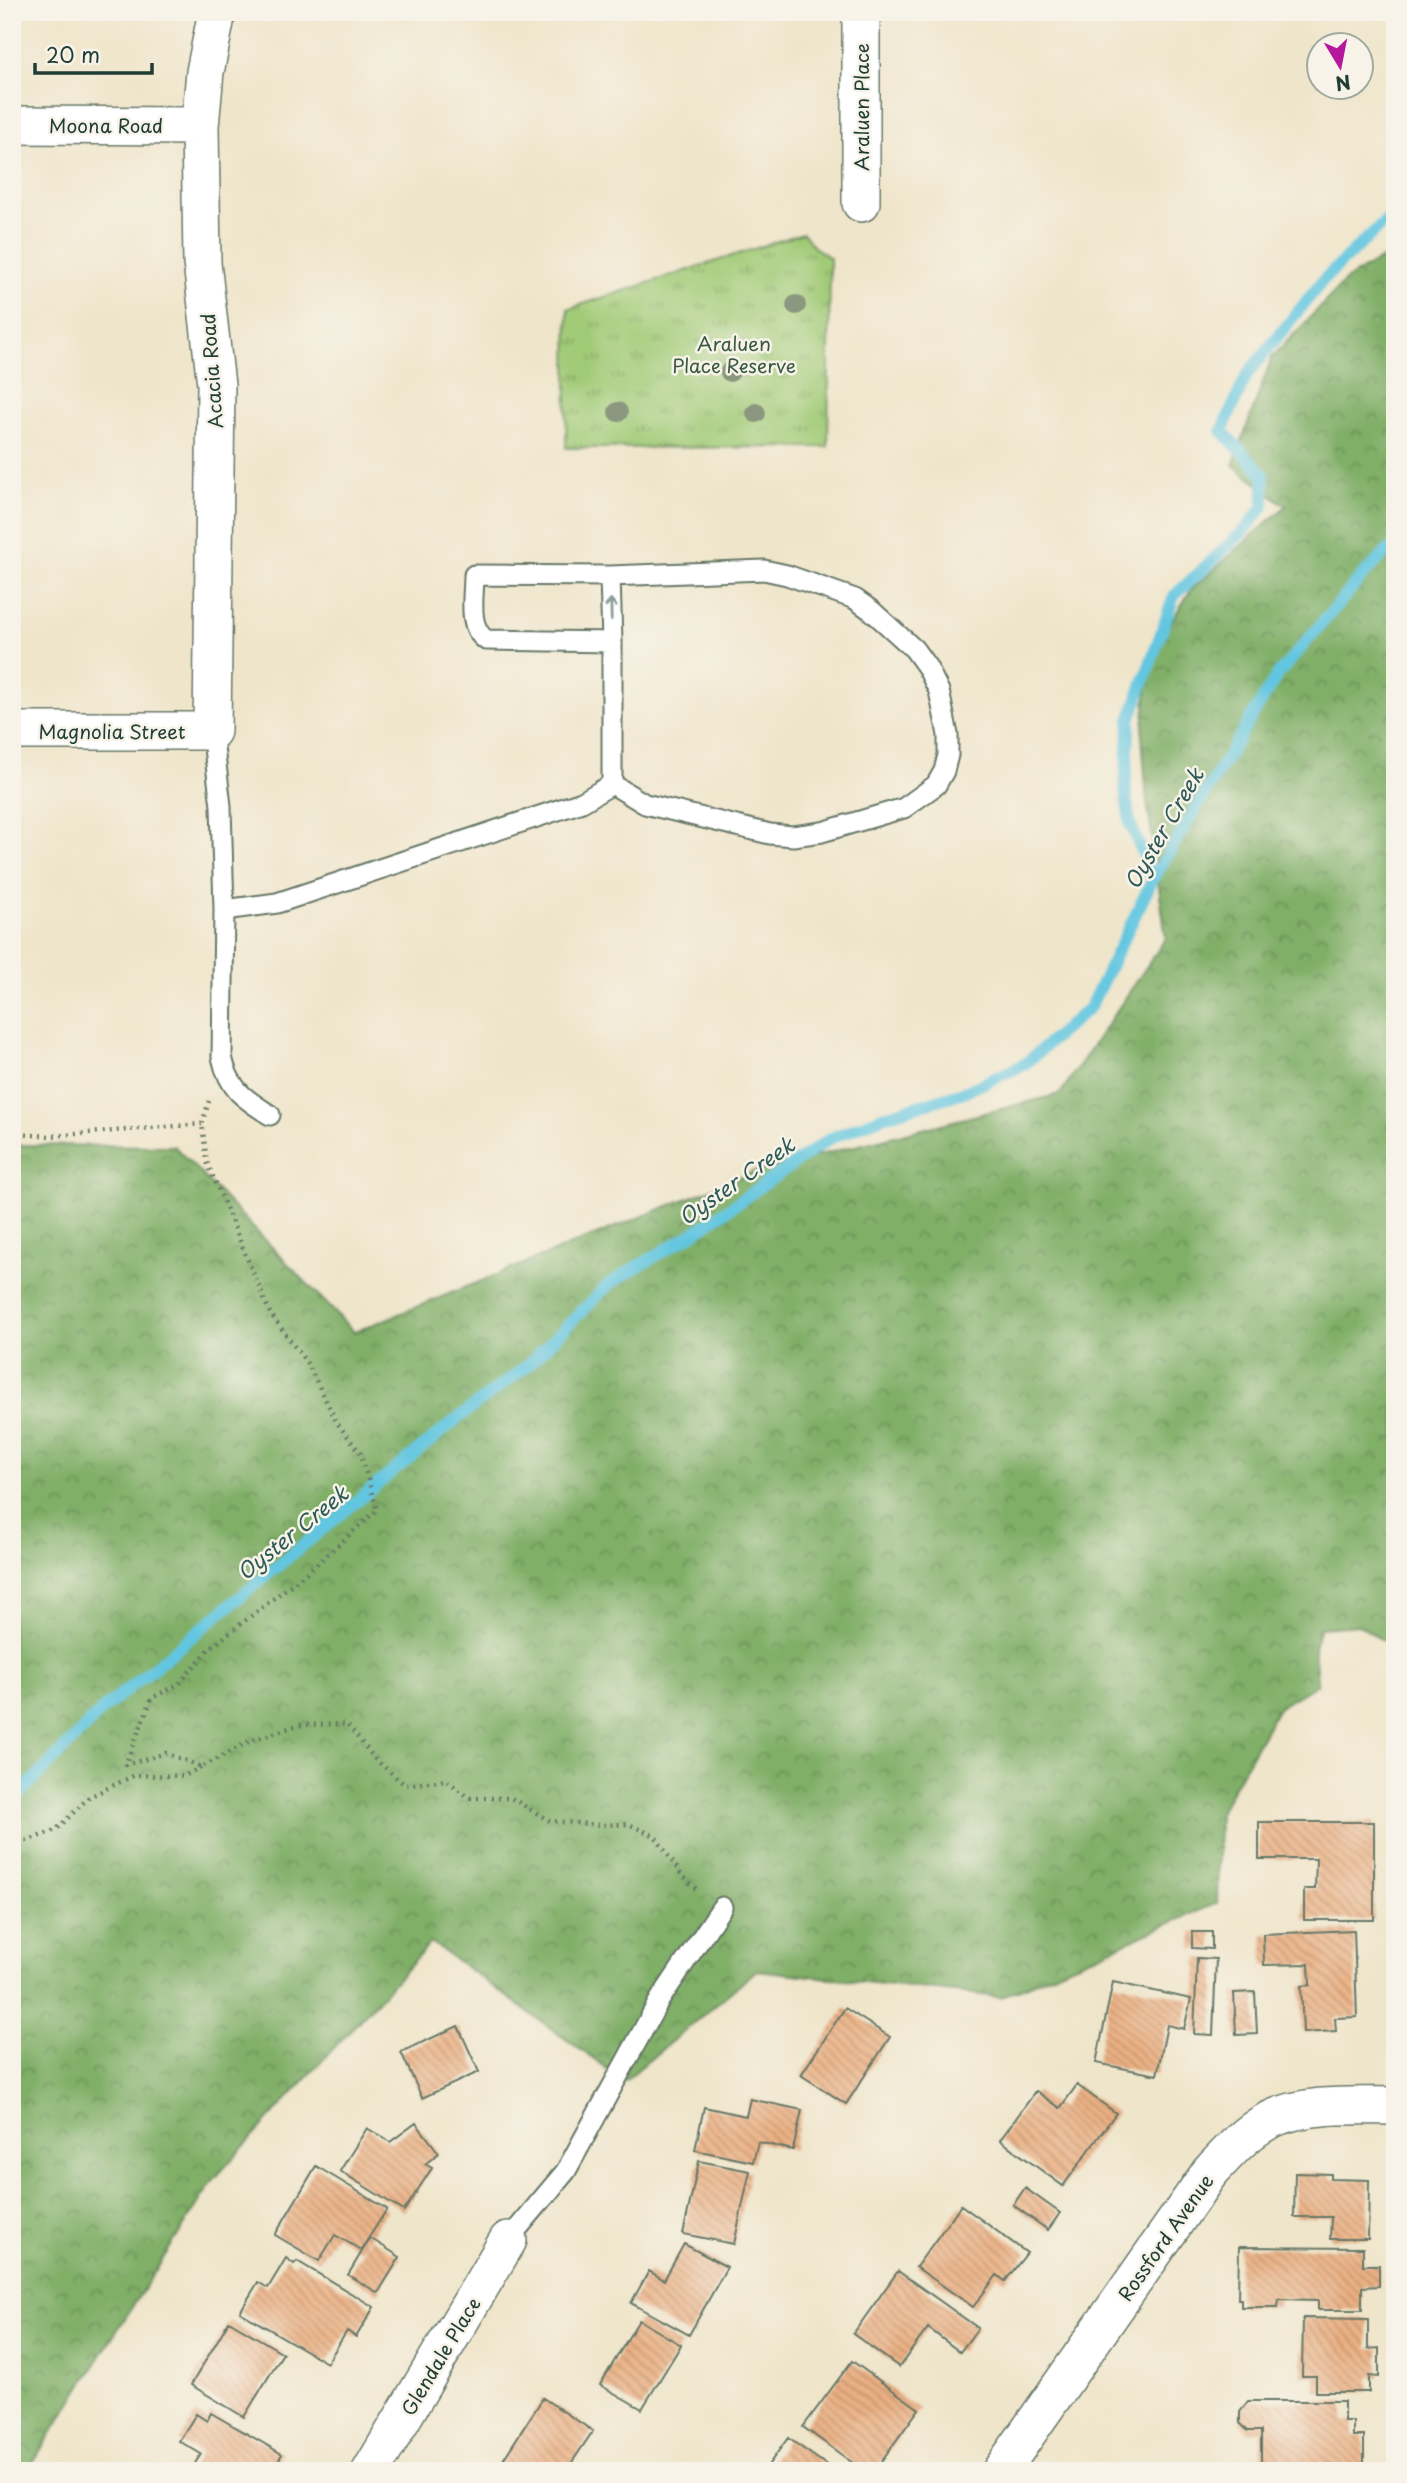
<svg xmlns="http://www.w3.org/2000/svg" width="1407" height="2483" viewBox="0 0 1407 2483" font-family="'Playpen Sans',sans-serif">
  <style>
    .grass { fill: url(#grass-tufts); stroke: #608456; stroke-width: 2 }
    .forest { fill: url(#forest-crowns); stroke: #50764e; stroke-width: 2 }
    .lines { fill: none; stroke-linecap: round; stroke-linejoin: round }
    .stream { stroke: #62c6e0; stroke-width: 12 }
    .building { fill: url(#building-back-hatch) }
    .service-casing { stroke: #687868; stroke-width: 23 }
    .minor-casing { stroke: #687868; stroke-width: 40 }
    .path { stroke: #687868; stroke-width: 4.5; stroke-dasharray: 2 5; stroke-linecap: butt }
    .service { stroke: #fff; stroke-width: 19 }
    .minor { stroke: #fff; stroke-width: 37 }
    .tree { fill: #8b987f }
    .oneway { stroke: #8f9e9a }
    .labels { text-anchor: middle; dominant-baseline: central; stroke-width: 5; stroke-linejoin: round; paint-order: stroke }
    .street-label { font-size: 19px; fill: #1f3d34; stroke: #f7f3e8 }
    .park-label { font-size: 19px; fill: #395941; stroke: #f7f3e8 }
    .water-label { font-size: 21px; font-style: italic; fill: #2c5856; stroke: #f7f3e8 }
  </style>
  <defs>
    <pattern id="grass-tufts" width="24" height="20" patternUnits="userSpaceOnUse" patternTransform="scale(1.75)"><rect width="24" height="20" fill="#a1cb77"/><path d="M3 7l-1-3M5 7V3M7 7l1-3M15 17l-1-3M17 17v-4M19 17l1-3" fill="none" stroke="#83a662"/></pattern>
    <pattern id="forest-crowns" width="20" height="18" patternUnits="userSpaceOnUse" patternTransform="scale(1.75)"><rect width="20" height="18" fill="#80af68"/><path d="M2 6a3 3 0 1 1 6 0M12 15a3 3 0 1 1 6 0" fill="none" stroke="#689056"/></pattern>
    <pattern id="building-back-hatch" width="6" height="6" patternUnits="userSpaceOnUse" patternTransform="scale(1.75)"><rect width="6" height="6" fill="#ebb083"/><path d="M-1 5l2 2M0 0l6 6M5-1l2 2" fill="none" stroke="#be906c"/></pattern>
  </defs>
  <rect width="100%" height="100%" fill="#f7f3e8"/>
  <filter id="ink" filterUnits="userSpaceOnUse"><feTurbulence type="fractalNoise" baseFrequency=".0143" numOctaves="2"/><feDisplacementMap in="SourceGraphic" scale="14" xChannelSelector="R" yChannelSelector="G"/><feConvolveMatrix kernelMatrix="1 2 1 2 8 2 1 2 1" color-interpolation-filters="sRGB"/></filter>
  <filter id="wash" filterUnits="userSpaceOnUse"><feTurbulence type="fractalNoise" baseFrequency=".00686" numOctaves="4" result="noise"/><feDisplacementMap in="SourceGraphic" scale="28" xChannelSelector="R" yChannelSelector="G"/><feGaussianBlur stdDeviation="1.57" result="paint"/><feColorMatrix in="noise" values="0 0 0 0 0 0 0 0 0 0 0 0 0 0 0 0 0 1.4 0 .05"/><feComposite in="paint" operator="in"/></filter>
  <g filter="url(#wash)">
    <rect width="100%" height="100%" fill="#efe5ca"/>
    <path class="grass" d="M803,233L814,247L830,258L828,447L566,448L568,309Z"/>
    <path class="forest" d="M1395,251V1639L1383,1641L1359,1625L1320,1628L1314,1646L1317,1684L1278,1708L1219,1813L1217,1903L1000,1997L757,1970L624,2081L431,1942L214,2179L27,2471H12V1145L174,1146L354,1332L753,1172L1060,1094L1166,938L1147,801L1142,736L1151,654L1191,590L1286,506L1233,465L1272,357L1348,278Z"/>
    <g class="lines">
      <path class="stream" d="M1153,879L1130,823L1125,788L1130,720L1174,596L1246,529L1264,506V475L1222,431L1247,375L1324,279L1395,212
        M12,1802L102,1710L457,1419L527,1366L609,1284L695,1232L831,1138L882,1117L967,1091L1025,1064L1090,1007L1153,879L1276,677L1364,574L1395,544"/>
    </g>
    <g id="blocks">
      <path class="building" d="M1259,1822H1374V1920H1304V1889H1315L1316,1859H1259Z
        M1354,1930L1357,2017L1335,2018L1336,2031L1303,2033L1301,1986L1310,1985L1309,1964L1264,1965L1263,1934Z
        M1192,1932H1212V1949L1192,1948Z
        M1197,1958L1216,1959L1213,2035L1194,2034Z
        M1113,1982L1191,1999L1184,2029L1167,2025L1157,2075L1096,2063Z
        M1255,1992L1257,2034L1236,2035L1234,1993Z
        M845,2008L890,2037L846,2104L801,2075Z
        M458,2026L479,2072L422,2098L401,2052Z
        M1077,2085L1116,2113L1063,2186L1000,2140L1036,2091L1060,2108Z
        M750,2099L802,2110L793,2150L758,2142L753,2162L695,2150L704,2107L746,2116Z
        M416,2123L439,2153L425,2164L432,2168L404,2211L340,2171L367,2128L390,2142Z
        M699,2161L750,2171L734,2244L683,2234Z
        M316,2166L387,2209L361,2250L335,2235L319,2261L275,2235Z
        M1295,2173L1331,2174V2179L1369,2180L1368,2239H1330L1331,2217H1294Z
        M1025,2188L1060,2213L1048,2230L1013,2205Z
        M961,2205L1027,2253L1005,2281L997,2275L973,2307L916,2267Z
        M370,2238L400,2257L378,2293L348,2275Z
        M684,2244L727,2267L689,2335L631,2303L649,2271L664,2280Z
        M1239,2247L1363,2248V2265H1379V2286L1362,2287V2310H1318V2300L1279,2299L1278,2307H1241V2299H1238Z
        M286,2258L294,2264L297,2261L374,2307L356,2337L347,2331L327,2363L240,2312L258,2282L268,2288Z
        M898,2271L978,2328L960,2352L928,2328L899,2367L853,2334Z
        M1303,2318L1368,2319V2349L1379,2348V2377L1369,2376V2392H1316V2376H1302Z
        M639,2320L681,2345L642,2409L600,2385Z
        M229,2321L283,2353L244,2417L191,2385Z
        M852,2361L919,2409L874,2471H864L803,2427Z
        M543,2398L593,2431L566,2471H501L497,2469Z
        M1248,2401H1344V2421H1353V2436H1364V2466L1261,2465V2431H1248L1240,2423V2412Z
        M211,2413L282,2454L272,2471H190L201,2454L179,2441L196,2414L207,2421Z
        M788,2438L835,2471H764Z"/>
    </g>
  </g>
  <g filter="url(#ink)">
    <use href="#blocks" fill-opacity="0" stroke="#687868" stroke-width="2"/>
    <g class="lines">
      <defs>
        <path id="service" d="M764,570L787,575L855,599L872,611L914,649L927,667L939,691L948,735V755L944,771L936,785L904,808L822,832L793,836L770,834L645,804L612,784V642L486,640C467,627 474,597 474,575L610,576Z
          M610,576L612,642
          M212,731L221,806L224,910L222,1057C229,1089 243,1098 270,1115
          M224,910L277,903L582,802L612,784
          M508,2240L566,2171L659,2001L722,1907"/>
        <path id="minor" d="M861,12V203
          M12,125L200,126
          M12,731H212L216,385L202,263L200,126L205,72L217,12
          M371,2471L508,2240
          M1001,2471L1210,2172C1227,2154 1244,2134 1266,2122C1301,2102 1356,2106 1395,2106"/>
      </defs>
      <use href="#service" class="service-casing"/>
      <use href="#minor" class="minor-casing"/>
      <path class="path" d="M209,1101L202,1124L207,1162L270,1313L309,1366L337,1423L360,1452L377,1510L310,1570L209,1649L179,1684L152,1698L125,1765L166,1753L202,1767L250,1741L298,1725L347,1724L375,1759L405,1785L446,1780L470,1798H511L550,1821L601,1825L628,1824L655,1836L681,1874L698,1891
        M12,1134L51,1136L202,1124
        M12,1838L26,1841L56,1830L89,1797L135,1775L184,1776L201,1767"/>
      <use href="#service" class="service"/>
      <use href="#minor" class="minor"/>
    </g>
    <g class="tree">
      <circle cx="796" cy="305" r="10"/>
      <circle cx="730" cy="372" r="10"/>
      <circle cx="618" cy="412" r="10"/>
      <circle cx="756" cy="413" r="10"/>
    </g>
    <defs><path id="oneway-shaft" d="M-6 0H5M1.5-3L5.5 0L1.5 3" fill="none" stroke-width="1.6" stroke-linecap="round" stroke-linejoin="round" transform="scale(1.75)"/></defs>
    <use class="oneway" href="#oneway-shaft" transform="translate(611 609) rotate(-91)"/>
  </g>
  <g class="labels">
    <g class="street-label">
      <text transform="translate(861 107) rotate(-90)">Araluen Place</text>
      <text x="106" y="125">Moona Road</text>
      <text transform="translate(211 371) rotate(-94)">Acacia Road</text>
      <text x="112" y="731">Magnolia Street</text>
      <text transform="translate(1165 2237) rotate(-55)">Rossford Avenue</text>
      <text transform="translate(440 2356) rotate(-59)">Glendale Place</text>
    </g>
    <g class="park-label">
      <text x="734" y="343">Araluen<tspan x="734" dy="22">Place Reserve</tspan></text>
    </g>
    <g class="water-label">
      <text transform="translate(1163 828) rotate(-60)">Oyster Creek</text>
      <text transform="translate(736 1180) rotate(-35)">Oyster Creek</text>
      <text transform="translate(292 1532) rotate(-39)">Oyster Creek</text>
    </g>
  </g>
  <rect width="1407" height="2483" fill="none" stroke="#f7f3e8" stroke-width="42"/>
  <g transform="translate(1340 66) rotate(170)"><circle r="33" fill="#f7f3e8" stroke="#a1aaa0" stroke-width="2"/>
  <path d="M0-5L12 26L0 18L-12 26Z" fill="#b5179e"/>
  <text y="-10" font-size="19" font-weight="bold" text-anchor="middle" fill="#1f3d34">N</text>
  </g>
  <path d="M35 63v10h117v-10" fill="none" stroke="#1f3d34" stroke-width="3.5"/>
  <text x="46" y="63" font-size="21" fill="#1f3d34" stroke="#f7f3e8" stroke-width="5" paint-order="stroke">20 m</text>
</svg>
